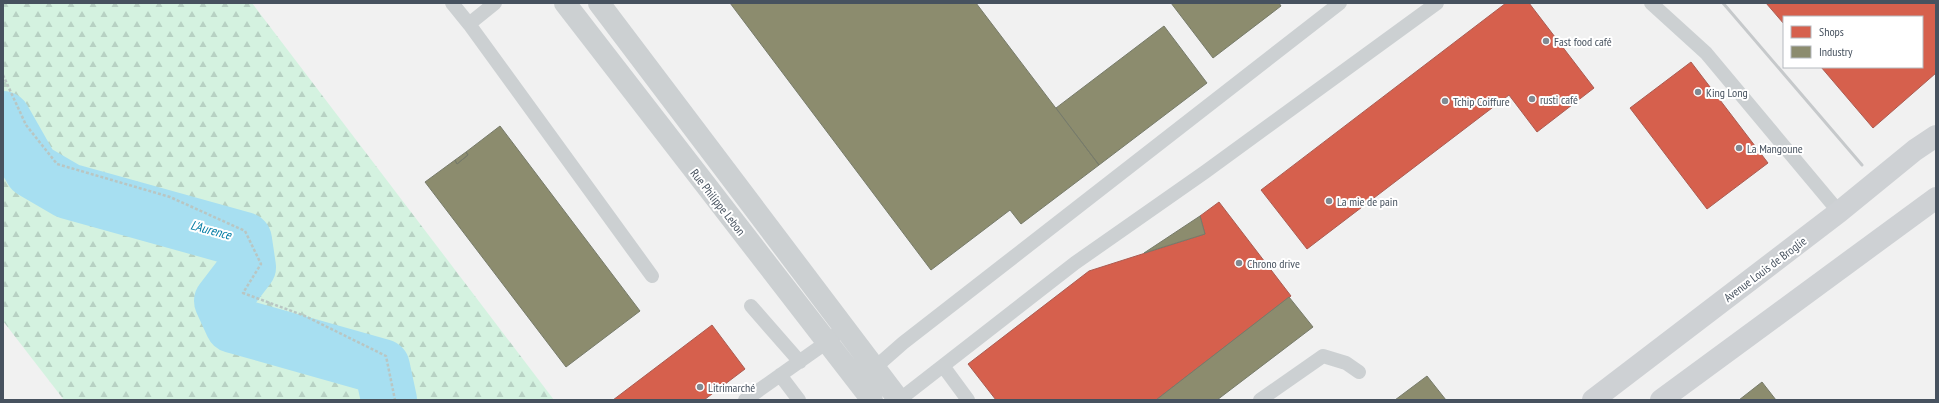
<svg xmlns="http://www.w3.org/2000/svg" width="1939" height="403" viewBox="0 0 1939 403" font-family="'PT Sans Narrow',sans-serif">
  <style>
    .forest { fill: url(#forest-firs) }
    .shops { fill: #d6604d; stroke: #ab5c52 }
    .industry { fill: #8c8c6e; stroke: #777b6a }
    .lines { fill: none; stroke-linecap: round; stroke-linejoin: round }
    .river { stroke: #a7dff1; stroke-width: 56 }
    .path { stroke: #b9c6c3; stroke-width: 2.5; stroke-dasharray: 3 2; stroke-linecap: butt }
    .service { stroke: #ccd0d2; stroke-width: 14 }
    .tertiary { stroke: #ccd0d2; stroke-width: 22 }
    .secondary { stroke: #ced1d4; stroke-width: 22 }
    .rail { stroke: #c6c9cb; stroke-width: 3 }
    .poi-dot { fill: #828a92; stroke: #fff; stroke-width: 1.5 }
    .labels { text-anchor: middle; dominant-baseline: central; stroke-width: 4; stroke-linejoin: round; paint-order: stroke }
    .poi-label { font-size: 12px; fill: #47525f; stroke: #fff; text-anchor: start }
    .street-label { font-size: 12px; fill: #47525f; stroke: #fff }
    .water-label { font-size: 13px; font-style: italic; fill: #057da5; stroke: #fff }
  </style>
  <defs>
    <pattern id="forest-firs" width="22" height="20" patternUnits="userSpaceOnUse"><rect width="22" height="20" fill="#d4f2e0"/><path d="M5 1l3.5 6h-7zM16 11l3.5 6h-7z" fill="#b7d1c3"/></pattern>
  </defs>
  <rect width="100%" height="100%" fill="#f1f1f1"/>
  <path class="forest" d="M3,3H252L554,400H64L3,321Z"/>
  <path class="shops" d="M1506,3H1529L1594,88L1537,132L1509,95L1307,249L1261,190Z
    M1766,3H1936V73L1873,128L1821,67H1922V17H1784V24Z
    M1691,62L1768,163L1707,209L1630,108Z
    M1219,202L1291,296L1156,400H996L968,364L1089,271L1205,234L1200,216Z
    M712,325L745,369L704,400H613Z"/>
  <path class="industry" d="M730,3H976L1099,165L1021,224L1010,210L931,270Z
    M1171,3H1279L1281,6L1213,58Z
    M1164,26L1207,83L1099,165L1056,108Z
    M500,126L640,311L566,367L425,182L455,160L457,164L468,155L466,152Z
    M466,152L468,155L457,164L455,160Z
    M1200,216L1205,234L1144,253Z
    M1289,297L1313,327L1217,400H1156Z
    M1427,376L1446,400H1395Z
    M1762,382L1776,400H1739Z"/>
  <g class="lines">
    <path class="river" d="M3,119L32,170L68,191L244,240L248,267L222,301L233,325L382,367L389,400"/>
    <path class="path" d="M3,75L26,125L57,164L170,197L245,231L261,264L243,293L305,316L386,356L395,400"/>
    <path class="service" d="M452,3L469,24
      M495,3L469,24L652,276
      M1651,3L1706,53L1839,212
      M751,306L800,362
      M943,366L968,400
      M870,372L903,343L1340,3
      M780,375L799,400
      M745,400L827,342L845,327
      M899,400L1075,263L1205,172L1437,3
      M1260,400L1323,356L1346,363L1359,372"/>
    <path class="tertiary" d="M565,3L872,400
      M599,3L899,400"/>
    <path class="secondary" d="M1593,400L1839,212L1915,150L1936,136
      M1661,400L1936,198"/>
    <path class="rail" d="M1723,3L1862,165"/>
  </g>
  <g class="poi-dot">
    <circle cx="1546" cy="41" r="4"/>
    <circle cx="1698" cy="92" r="4"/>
    <circle cx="1532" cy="99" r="4"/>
    <circle cx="1445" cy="101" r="4"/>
    <circle cx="1739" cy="148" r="4"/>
    <circle cx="1329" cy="201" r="4"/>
    <circle cx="1239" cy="263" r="4"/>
    <circle cx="700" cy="387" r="4"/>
  </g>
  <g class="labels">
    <g class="poi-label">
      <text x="1554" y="41">Fast food café</text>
      <text x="1706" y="92">King Long</text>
      <text x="1540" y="99">rusti café</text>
      <text x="1453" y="101">Tchip Coiffure</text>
      <text x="1747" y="148">La Mangoune</text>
      <text x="1337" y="201">La mie de pain</text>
      <text x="1247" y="263">Chrono drive</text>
      <text x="708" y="387">Litrimarché</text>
    </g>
    <g class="street-label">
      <text transform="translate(718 202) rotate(52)">Rue Philippe Lebon</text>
      <text transform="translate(1765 269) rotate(-37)">Avenue Louis de Broglie</text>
    </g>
    <g class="water-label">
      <text transform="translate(211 230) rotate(15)">L'Aurence</text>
    </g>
  </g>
  <rect width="1939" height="403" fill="none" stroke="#47525f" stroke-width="8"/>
  <rect x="1783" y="16" width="140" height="52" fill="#ffffff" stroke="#b5babf"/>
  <rect x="1791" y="26" width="20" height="12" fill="#d6604d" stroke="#b5babf"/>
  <text x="1819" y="36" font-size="12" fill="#47525f">Shops</text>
  <rect x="1791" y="46" width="20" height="12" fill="#8c8c6e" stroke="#b5babf"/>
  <text x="1819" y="56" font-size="12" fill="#47525f">Industry</text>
</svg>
